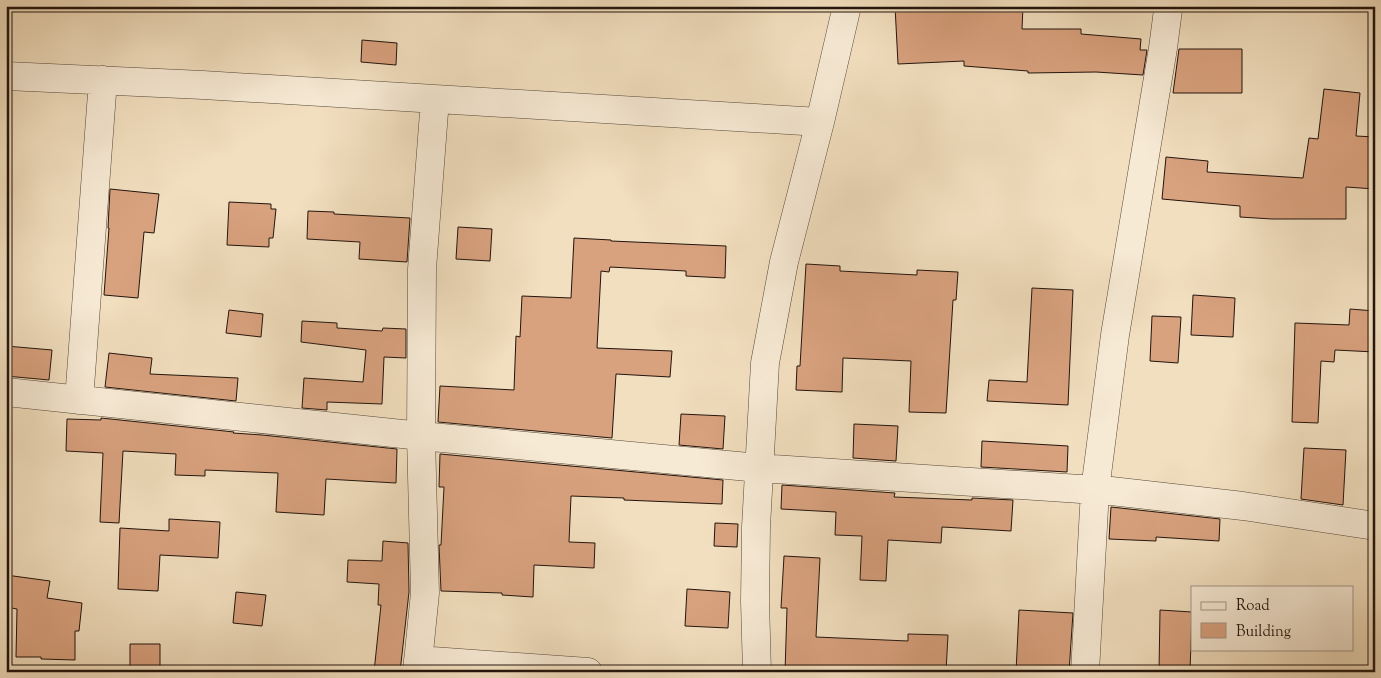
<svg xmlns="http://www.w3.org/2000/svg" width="1381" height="678" viewBox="0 0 1381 678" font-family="'Sorts Mill Goudy',serif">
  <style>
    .building { fill: #d9a27f; stroke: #22140d }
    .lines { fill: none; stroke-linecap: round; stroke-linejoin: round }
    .minor-casing { stroke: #56473a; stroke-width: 29 }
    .minor { stroke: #f7ead5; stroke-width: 28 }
  </style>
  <rect width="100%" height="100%" fill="#f2dfbf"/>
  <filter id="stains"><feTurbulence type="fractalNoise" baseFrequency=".004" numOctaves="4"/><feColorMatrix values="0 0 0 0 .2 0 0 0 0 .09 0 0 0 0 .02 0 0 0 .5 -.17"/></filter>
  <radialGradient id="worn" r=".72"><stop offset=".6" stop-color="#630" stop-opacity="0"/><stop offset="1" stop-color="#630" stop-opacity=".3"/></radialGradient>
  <path class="building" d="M895,6H1023L1022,29H1081V34L1141,39L1140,50H1147L1143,75L1096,72L1028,73V71L964,66V61L898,64Z
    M362,40L397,43L396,65L361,62Z
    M1179,49H1242V93H1173Z
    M1324,89L1360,93L1356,136L1375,137V189L1346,187V219H1272L1240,217V206L1162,199L1166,157L1208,161L1207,172L1303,178L1309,138L1318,139Z
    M110,189L159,194L154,233L144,232L138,298L104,295L109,228H108Z
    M229,202L271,204V209H276L273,238H269V247L227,245Z
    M308,211L334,212V214L410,218L407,262L359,259L360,242L307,239Z
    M458,227L492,229L490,261L456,259Z
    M574,238L611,240V241L726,246L725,278L686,276V271L610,267L609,272L601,271L597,348L672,351L670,377L616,374L612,438L438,422L440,386L514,390L516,336L520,337L522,296L571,298Z
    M806,264L840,266V271L917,275V270L958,272L956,300H953L946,413L909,412L911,361L843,358L842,392L796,390L797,366H800Z
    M1032,288L1073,290L1068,405L987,401L989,380L1027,382Z
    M1193,295L1235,298L1233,337L1191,335Z
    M1350,309L1375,311V352L1335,350L1334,362L1321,361L1318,423L1292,422L1295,323L1349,325Z
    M229,310L263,314L261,337L226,333Z
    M1152,316L1181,317L1178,363L1150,361Z
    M302,321L337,323V328L382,331L383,328L406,329V358L384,357L382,404L327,402V410L302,408L304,378L363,382L366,350L301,342Z
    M6,346L52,350L49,380L6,376Z
    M109,353L152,358L150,374L238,378L236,401L105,387Z
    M681,414L725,416L723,449L679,445Z
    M101,418L234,432L233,433L262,435L397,449L396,483L326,479L324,515L276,512L278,473L205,470V476L175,475L176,454L123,451L119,523L100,522L103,453L66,451L67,419L101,420Z
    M854,424L898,426L896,461L853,458Z
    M982,441L1068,446L1067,472L981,467Z
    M1304,448L1346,450L1343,505L1301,499Z
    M440,454L723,480L722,504L624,500V498L571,496L569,542L595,543L594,568L534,565L533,597L502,595V593L441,591L439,545H441L444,487H439Z
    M782,485L895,493L894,497L972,500V498L1013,500L1011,531L942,527L941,543L888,540L886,581L860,580L862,536L835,535L836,512L781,509Z
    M1111,507L1220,519L1219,541L1156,537V541L1109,539Z
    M169,519L220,522L218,558L160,555L158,591L118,589L120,528L169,531Z
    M715,523L738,524L737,547L714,546Z
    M383,541L408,543L409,592L400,672H374L381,605H378L379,584L347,582L348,560L382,561Z
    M784,556L820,558L816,637L908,641V634L948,635L946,672H785L787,608H781Z
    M6,575L50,581L47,598L82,603L79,631H75V660L41,659V657H16L17,609L6,607Z
    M687,589L730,592L728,628L685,626Z
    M236,592L266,595L262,626L233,623Z
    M1019,610L1073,613L1069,672H1016Z
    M1160,610L1192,612L1190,672H1159Z
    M130,644H160V672H130Z"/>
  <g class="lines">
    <defs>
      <path id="minor" d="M6,76L203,85L820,122
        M6,392L421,436L759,468L1111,491L1243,506L1375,526
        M79,400L103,80
        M418,660L588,672
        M417,672L425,593L421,436L422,269L435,99
        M757,672L755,601L756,527L765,363L784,262L820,122L847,6
        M1085,672L1095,490L1115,335L1163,48L1168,10L1167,6"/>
    </defs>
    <use href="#minor" class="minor-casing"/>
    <use href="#minor" class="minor"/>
  </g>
  <rect width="1381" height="678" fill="none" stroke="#f2dfbf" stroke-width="25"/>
  <rect x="8" y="8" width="1366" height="663" fill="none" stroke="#22140d" stroke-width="2.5"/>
  <rect x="12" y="12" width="1356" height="653" fill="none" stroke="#22140d"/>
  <rect x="1191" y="586" width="162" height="65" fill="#f7ead5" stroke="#a29485"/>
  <rect x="1201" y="602" width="25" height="8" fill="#f7ead5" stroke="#a29485"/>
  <text x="1236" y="610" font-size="15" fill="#22140d">Road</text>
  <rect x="1201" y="623" width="25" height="15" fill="#d9a27f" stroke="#a29485"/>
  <text x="1236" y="636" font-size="15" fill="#22140d">Building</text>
  <rect width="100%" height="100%" filter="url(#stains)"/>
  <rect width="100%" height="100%" fill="url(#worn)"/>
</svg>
